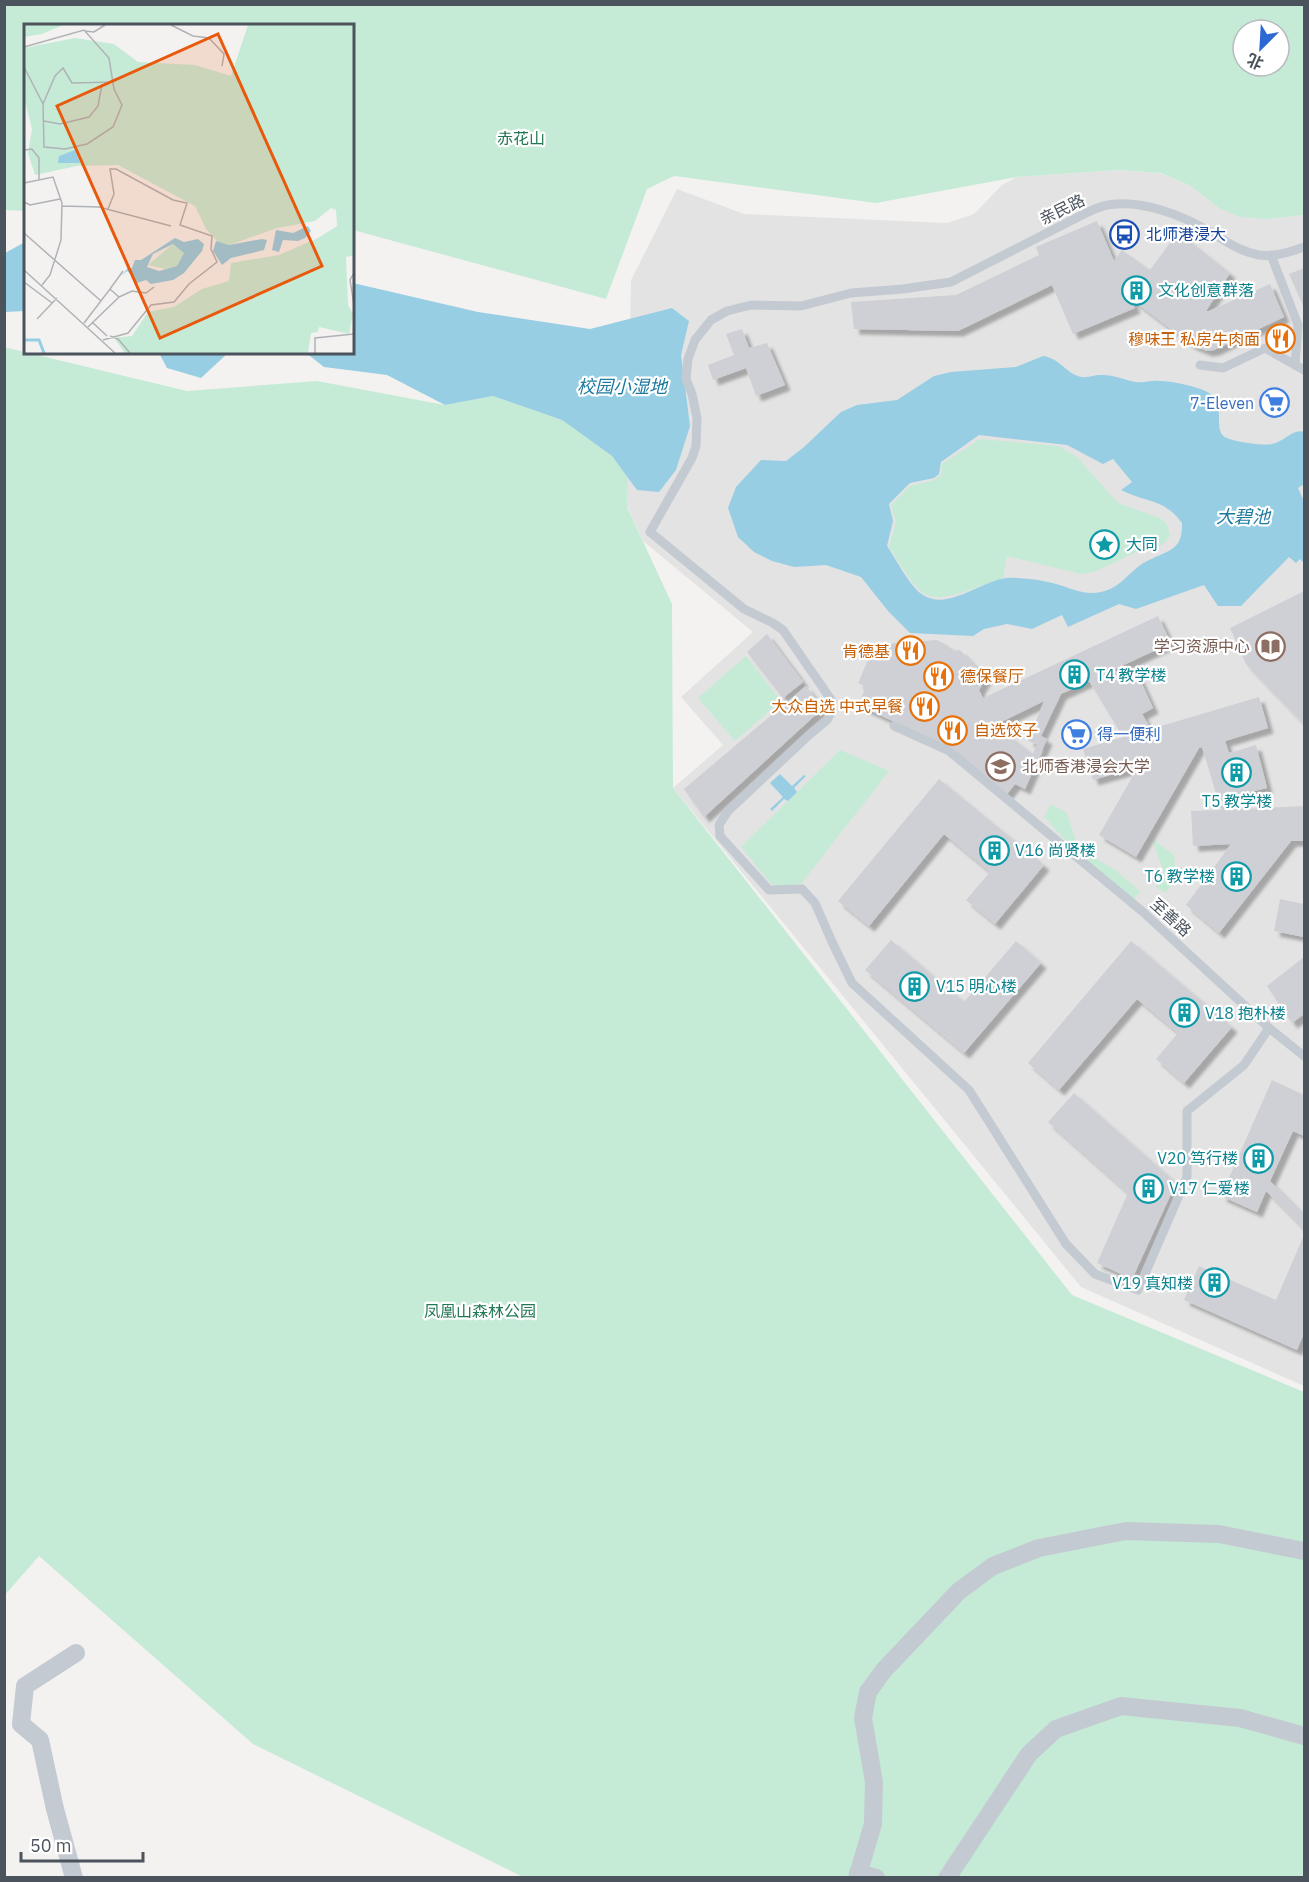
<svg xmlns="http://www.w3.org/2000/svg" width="1309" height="1882" viewBox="0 0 1309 1882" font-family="'IBM Plex Sans','Noto Sans SC',sans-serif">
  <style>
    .education { fill: #e4e3e3 }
    .green { fill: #c5ebd7; fill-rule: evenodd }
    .water { fill: #97cee3; fill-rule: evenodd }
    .building { fill: #cfd0d5; fill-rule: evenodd; filter: url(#shadow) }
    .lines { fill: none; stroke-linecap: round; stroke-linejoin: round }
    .service { stroke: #c4cad1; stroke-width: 9 }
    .minor { stroke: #c4cad1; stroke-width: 18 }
    .labels { text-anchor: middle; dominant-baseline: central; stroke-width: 4.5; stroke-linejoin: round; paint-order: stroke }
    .park-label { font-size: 16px; fill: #227853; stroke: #fff }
    .street-label { font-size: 16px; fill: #4b535d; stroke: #fff }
    .transit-label { font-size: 16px; fill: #164399; stroke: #fff; text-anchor: start }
    .culture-label { font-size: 16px; fill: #0d838f; stroke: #fff; text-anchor: start }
    .food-label { font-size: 16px; fill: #c56008; stroke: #fff; text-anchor: end }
    .shop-label { font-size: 16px; fill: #366cbe; stroke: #fff; text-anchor: end }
    .education-label { font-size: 16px; fill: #785e54; stroke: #fff; text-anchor: end }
    .water-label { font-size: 18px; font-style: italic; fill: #1c7a9f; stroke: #fff }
    .inset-river { fill: none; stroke: #97cee3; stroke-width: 3 }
    .inset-road { fill: none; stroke: #b0b2b6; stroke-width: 1.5 }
    .view { fill: #e8590c; fill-opacity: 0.15; stroke: #e8590c; stroke-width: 3 }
    .inset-edge { fill: none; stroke: #4b535d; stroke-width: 3 }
  </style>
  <defs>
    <filter id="shadow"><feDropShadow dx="5.5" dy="5.5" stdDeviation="1.5" flood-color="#0004"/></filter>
  </defs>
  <rect width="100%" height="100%" fill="#f3f2f1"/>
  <path class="education" d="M1118,170L1159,173L1189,185L1219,208L1267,219L1304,215V1386L1081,1287L673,788L723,745L681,697L753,632L643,541L627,506L631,280L677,189L744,214L947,223L974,214L1002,185L1017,177Z"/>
  <path class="green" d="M4,5H1304V215L1267,219L1239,217L1219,208L1189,185L1160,173L1118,170L1017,177L876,203L674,176L647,189L606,299L353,230L352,26H26L25,211L5,210ZM1243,30H1279V66H1243Z
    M4,347L187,391L317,381L445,405L493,396L562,420L612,456L628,476L627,507L672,604L673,788L1072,1295L1304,1392V1877H523L253,1744L39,1556L5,1595Z
    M980,439L1059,446L1077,457L1118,503L1160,518L1167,524L1170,536L1163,545L1147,547L1094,572L1081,574L1007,556L1003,578C983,584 940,606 923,593C909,582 899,561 889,547L896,522L891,505L910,486L934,480L941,475L942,464Z
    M746,656L781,701L735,741L698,698Z
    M840,750L889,771L801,884L781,886L771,884L741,847Z
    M1051,804L1067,813L1078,848L1115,870L1140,891L1133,901L1080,856L1044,817Z
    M1152,839L1174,855L1176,880L1165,893L1156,887L1165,876Z"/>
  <path class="water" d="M25,242V311L5,312V253Z
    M353,283L478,312L590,329L672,308L689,321L681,355L690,426L676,470L659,492L637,490L612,456L562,420L493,396L445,405L387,375L324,367L306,353L352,352Z
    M159,353H228L201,378L167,368Z
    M1043,356C1060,358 1067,375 1082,377C1089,378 1094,375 1100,375C1112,374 1124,380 1136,382C1144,383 1151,380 1159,381C1172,381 1201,387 1211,394C1227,406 1211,432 1227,438C1236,442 1263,446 1272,444C1284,442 1293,428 1304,432V484L1298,488L1304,501V563L1300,559L1296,563L1289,557L1241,606H1218L1204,585L1136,609L1119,604L1068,627L1062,615L1032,629L1007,624L984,629L973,636L910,633L888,611L861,577L826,565L794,567L772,561L754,552L738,537L728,508L736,487L761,460L786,461L804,447L841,412L857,405L897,400L934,376L951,372L1016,367ZM979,435L1067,445L1103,464L1113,459L1132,482L1121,490C1146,503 1164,498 1182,523C1183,550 1169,550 1149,560C1131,568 1122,588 1101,592C1084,596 1071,588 1056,584C1045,580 1018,577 1006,578C981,581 948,611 923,595C910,587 896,559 887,546L893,521L889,504L910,483L934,478L939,474L941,462Z
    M780,774L792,786L804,775L806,776L794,788L797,792L788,801L784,799L772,811L770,809L783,797L770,783Z"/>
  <path class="building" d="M1097,221L1114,261L1122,250L1150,270L1178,232L1230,273L1206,311H1209L1270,284L1284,317L1214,350L1207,351L1192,345L1131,299L1135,308L1073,334L1052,285L958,331L854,329L851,302L956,295L1039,255L1036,247Z
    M1304,268V308L1289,274Z
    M742,329L749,348L767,343L785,385L756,396L746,368L713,380L708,365L734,355L726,334Z
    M1304,591V724L1246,664L1230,628Z
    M1158,616L1171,643L1115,669L1120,679L1136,671L1153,708L1142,714L1151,729L1259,697L1268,728L1225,741L1229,753L1256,745L1267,788L1241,794L1245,809L1304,806V841H1291L1219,933L1186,905L1231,844L1193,846L1191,811L1221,810L1202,747L1199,748L1136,857L1099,835L1138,767L1093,780L1083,749L1123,737L1089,681L1061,694L1041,736L1047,739L1025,789L1015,784L1007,794L947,746L858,705L866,687L858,683L872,651L884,656L889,645L894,643L937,640L949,646L951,651L960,650L986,678L979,690L983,698ZM1044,701L1028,741L1037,744L1033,754L995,725Z
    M767,634L803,682L783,698L747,652Z
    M806,686L823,708L704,817L684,789Z
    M939,779L1044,865L995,924L966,900L990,872L944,834L869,926L838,901Z
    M1280,899L1304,904V937L1274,931Z
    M891,940L964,1002L1016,941L1041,963L964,1053L865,970Z
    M1131,941L1232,1027L1184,1083L1156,1059L1178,1033L1137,999L1059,1090L1028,1063Z
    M1304,957V1014L1292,1023L1267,986Z
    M1272,1080L1304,1095V1136L1293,1131L1270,1181L1304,1215V1229L1266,1191L1257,1212L1221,1196Z
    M1074,1093L1176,1183L1132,1279L1097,1263L1128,1193L1048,1122Z
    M1304,1235V1333L1297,1350L1184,1300L1199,1266L1276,1300Z"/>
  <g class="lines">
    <path class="service" d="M1271,255L1298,325L1295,365
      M1200,365L1223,368L1265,348L1304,370
      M894,726L949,751L1143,912L1269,1028L1304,1056
      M1269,1028L1244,1065L1187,1111V1177L1138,1290L1095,1274L1066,1244L969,1090L852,983L833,944L815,903L802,889L769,890L720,836L719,825L728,811L809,735L827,720L832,711V701L783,630L773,623L744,609L650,532L692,458L696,446L697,418L692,394L686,379L688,359L695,340L711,320L727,311L751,305L801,306L851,293L903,289L951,282L1086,213C1093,210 1100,206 1108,205C1141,199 1181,215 1209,231C1225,241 1241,252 1259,255C1275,257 1290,252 1304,247"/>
    <path class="minor" d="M858,1873L876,1878
      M74,1878L55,1809L40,1740L21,1724L25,1686L76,1653
      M857,1878L873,1824L874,1782L863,1718L868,1692L884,1670L959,1591L993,1566L1039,1548L1126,1531L1219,1534L1304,1551
      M947,1878L1029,1754L1056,1729L1121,1706L1240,1718L1304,1736"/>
  </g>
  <defs>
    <symbol id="bus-ring" viewBox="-11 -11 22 22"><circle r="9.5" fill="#fff" stroke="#1a4fb4" stroke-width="1.5"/><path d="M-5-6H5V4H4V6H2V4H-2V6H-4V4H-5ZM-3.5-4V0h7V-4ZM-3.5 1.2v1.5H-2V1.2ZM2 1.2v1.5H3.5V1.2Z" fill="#1a4fb4"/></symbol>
    <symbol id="building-ring" viewBox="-11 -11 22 22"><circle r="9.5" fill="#fff" stroke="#0f9aa8" stroke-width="1.5"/><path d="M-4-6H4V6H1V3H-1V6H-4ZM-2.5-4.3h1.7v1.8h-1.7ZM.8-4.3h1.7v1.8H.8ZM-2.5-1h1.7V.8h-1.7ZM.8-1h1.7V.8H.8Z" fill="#0f9aa8"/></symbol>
    <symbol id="restaurant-ring" viewBox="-11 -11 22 22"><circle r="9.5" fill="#fff" stroke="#e8710a" stroke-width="1.5"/><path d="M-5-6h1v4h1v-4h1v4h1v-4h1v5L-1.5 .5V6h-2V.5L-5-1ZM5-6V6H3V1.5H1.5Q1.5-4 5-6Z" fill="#e8710a"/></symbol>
    <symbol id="supermarket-ring" viewBox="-11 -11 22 22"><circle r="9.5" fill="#fff" stroke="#3f7fe0" stroke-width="1.5"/><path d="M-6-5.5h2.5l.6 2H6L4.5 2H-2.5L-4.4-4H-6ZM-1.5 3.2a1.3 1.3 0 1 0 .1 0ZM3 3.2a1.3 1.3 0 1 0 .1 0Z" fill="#3f7fe0"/></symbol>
    <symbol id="sight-ring" viewBox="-11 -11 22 22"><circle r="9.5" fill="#fff" stroke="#0f9aa8" stroke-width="1.5"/><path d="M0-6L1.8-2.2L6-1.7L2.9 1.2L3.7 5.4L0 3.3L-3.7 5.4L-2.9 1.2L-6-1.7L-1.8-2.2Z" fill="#0f9aa8"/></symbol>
    <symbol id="library-ring" viewBox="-11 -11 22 22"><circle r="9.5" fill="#fff" stroke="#8d6e63" stroke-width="1.5"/><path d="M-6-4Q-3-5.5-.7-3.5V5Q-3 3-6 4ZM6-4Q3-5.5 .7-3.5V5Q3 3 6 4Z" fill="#8d6e63"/></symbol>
    <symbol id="university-ring" viewBox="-11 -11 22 22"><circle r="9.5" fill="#fff" stroke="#8d6e63" stroke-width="1.5"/><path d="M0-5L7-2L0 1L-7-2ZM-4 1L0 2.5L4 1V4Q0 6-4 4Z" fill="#8d6e63"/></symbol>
  </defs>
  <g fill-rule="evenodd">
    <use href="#bus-ring" x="1108" y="218" width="33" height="33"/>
    <use href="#building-ring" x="1120" y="274" width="33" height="33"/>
    <use href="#restaurant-ring" x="1264" y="322" width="33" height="33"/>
    <use href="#supermarket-ring" x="1258" y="386" width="33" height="33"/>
    <use href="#sight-ring" x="1088" y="528" width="33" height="33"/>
    <use href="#library-ring" x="1254" y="630" width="33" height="33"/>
    <use href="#restaurant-ring" x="894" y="634" width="33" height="33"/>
    <use href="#building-ring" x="1058" y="658" width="33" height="33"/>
    <use href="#restaurant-ring" x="922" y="660" width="33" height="33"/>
    <use href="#restaurant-ring" x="908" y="690" width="33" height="33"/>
    <use href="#restaurant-ring" x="936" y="714" width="33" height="33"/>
    <use href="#supermarket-ring" x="1060" y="718" width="33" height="33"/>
    <use href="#university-ring" x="984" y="750" width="33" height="33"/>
    <use href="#building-ring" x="1220" y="756" width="33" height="33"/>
    <use href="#building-ring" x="978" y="834" width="33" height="33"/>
    <use href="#building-ring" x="1220" y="860" width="33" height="33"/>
    <use href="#building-ring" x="898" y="970" width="33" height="33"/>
    <use href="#building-ring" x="1168" y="996" width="33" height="33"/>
    <use href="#building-ring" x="1242" y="1142" width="33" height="33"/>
    <use href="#building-ring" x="1132" y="1172" width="33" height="33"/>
    <use href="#building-ring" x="1198" y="1266" width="33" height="33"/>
  </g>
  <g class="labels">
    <g class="park-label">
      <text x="521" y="138">赤花山</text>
      <text x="480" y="1311">凤凰山森林公园</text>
    </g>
    <g class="street-label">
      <text transform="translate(1062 209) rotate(-26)">亲民路</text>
      <text transform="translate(1171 917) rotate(42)">至善路</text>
    </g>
    <g class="transit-label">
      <text x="1146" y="234">北师港浸大</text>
    </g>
    <g class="culture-label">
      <text x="1158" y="290">文化创意群落</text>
      <text x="1126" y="544">大同</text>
      <text x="1096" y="675">T4 教学楼</text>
      <text x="1237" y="801" text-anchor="middle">T5 教学楼</text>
      <text x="1015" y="850">V16 尚贤楼</text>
      <text x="1215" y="876" text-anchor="end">T6 教学楼</text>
      <text x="936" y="986">V15 明心楼</text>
      <text x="1205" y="1013">V18 抱朴楼</text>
      <text x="1238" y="1158" text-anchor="end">V20 笃行楼</text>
      <text x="1169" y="1188">V17 仁爱楼</text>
      <text x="1193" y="1283" text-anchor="end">V19 真知楼</text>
    </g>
    <g class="food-label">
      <text x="1260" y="339">穆味王 私房牛肉面</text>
      <text x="890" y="651">肯德基</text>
      <text x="960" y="676" text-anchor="start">德保餐厅</text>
      <text x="903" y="706">大众自选 中式早餐</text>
      <text x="974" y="730" text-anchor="start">自选饺子</text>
    </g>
    <g class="shop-label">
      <text x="1254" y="403">7-Eleven</text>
      <text x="1097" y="734" text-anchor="start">得一便利</text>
    </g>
    <g class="education-label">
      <text x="1250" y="646">学习资源中心</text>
      <text x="1022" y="766" text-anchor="start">北师香港浸会大学</text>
    </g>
    <g class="water-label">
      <text x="622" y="386">校园小湿地</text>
      <text x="1243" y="516">大碧池</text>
    </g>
  </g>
  <g transform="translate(24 24)">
    <rect width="330" height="330" fill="#f3f2f1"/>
    <path d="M0,1H39L18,10L0,13ZM224,1H330V231L322,233L324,281L329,290L325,310L295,303L294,308L287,309L284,329H101L90,314L108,312L124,288L150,283L178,265L205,257L207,239L255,231L294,214L313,202L312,186L307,184L291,197L253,204L205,221L194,218L182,205L171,182L94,141L53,142L11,151L4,129L8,105L0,73V24L51,14L90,20L114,38L171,41L207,52ZM149,220L160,229L153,242L142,245L124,241Z" fill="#c5ebd7"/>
    <path d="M51,126L56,139H34L35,132ZM284,202L287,207L281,214L274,217L259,216L255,228L248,226L252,206L269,209ZM151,214L160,218L174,215L180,220L178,227L160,249L149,256L127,260L122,256L110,260V253L103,247L97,252L104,244H108L111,236H117ZM149,220L160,229L153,242L135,247L123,243L129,230ZM238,215L243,216L240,226L207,234L198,241L189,227L192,217L205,221Z" fill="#97cee3" fill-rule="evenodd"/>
    <path class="inset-river" d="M0,316H15L20,329"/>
    <path class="inset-road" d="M147,1L169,12L185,14L200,30L198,42M61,7L70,8L81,1M0,23L60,6L85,34L90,65L98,81L89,103L63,120L41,125L20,123L19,80L0,43M19,80L31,52L39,44L48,59L89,58M20,97L36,100L65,93L74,82L78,60M0,126L8,125L15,134V156M0,159L29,153L38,179L37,216L26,251L18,261M0,178L6,181L36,175M38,182L75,183L147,202M0,209L77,277M0,246L91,329M330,249L326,256L330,281M0,258L28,279M86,265L99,247M95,273L108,267L122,269L130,263M13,295L33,274M68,298L83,312M60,299L86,265L95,273L64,303M86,312L94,315L106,329M79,316L104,309L127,281L150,278L165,260L193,238L187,225L188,212L156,201L163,179L149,176L92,145H86L90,170L84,185M291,329V314L330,310"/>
    <path class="view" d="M194,10L298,242L136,314L33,82Z"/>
    <rect width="330" height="330" class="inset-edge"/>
  </g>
  <rect width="1309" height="1882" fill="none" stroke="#4b535d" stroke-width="12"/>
  <g transform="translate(1261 48) rotate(204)"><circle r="28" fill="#ffffff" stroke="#b7babe" stroke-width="1.5"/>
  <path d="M0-4.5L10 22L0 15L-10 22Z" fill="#2d69d2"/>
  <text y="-9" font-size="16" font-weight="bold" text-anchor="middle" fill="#4b535d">北</text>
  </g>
  <path d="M21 1852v9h122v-9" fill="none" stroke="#4b535d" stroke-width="3"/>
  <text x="30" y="1852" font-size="18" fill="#4b535d" stroke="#ffffff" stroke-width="4.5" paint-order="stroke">50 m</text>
</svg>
